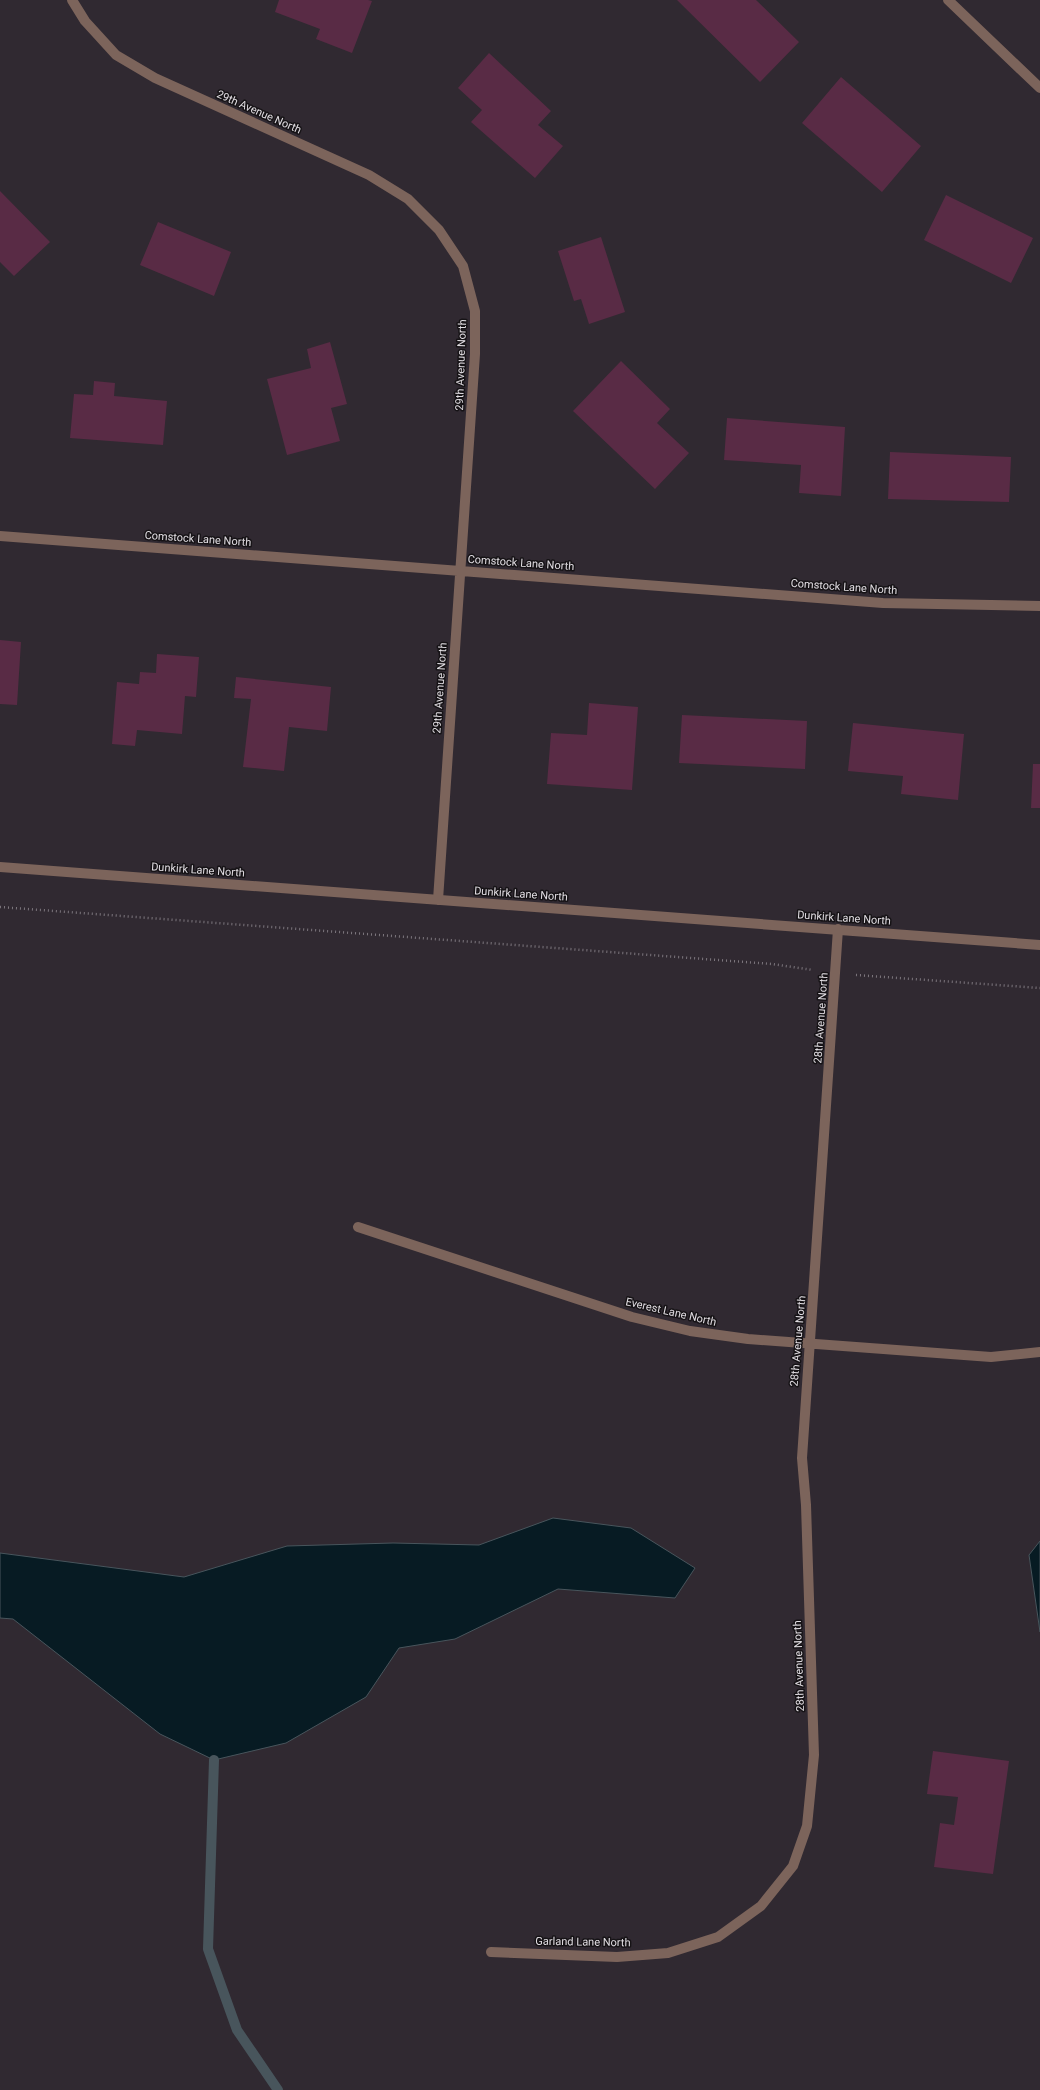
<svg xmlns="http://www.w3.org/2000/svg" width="1040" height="2090" viewBox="0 0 1040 2090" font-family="Roboto,sans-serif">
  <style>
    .water { fill: #071b23; stroke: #48555c }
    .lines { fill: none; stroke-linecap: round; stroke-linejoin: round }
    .stream { stroke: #48555c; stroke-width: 10 }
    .building { fill: #592b45 }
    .path { stroke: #7d777e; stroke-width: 2.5; stroke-dasharray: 1 3; stroke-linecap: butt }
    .minor { stroke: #7c645b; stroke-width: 10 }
    .labels { text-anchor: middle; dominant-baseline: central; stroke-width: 3; stroke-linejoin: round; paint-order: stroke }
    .street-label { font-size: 11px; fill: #e1dde2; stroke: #161316 }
  </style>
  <rect width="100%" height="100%" fill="#302931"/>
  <path class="water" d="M553,1518L631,1528L695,1568L675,1598L558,1589L455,1639L399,1648L366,1697L286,1743L214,1760L160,1734L13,1619L0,1618V1553L184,1577L287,1546L393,1543L479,1545Z
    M1040,1541V1632L1029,1555Z"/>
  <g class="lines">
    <path class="stream" d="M214,1760L208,1949L237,2030L278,2090"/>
  </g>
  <path class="building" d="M279,0H368L372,1L352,53L316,39L320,29L275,12Z
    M677,0H756L799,42L760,82Z
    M489,53L551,111L538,125L563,146L535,178L471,122L482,110L458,88Z
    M841,77L921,146L882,192L802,123Z
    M0,191L50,242L14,276L0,262Z
    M946,195L1033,238L1011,283L924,240Z
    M158,222L231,252L214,296L140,265Z
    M601,237L625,312L589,324L581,299L574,301L558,251Z
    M330,342L347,404L331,408L340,441L287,455L267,379L311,368L307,349Z
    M621,361L670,409L657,423L689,453L655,489L573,411Z
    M94,381L115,383L114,396L167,401L163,445L70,438L74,394L93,395Z
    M727,418L845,427L841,496L799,493L801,465L724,460Z
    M890,452L1011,457L1009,502L888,499Z
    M0,640L21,642L17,705L0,704Z
    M157,654L199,657L196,697L185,696L182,734L137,730L135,746L112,744L117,682L139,684L140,672L156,673Z
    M236,677L331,687L327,731L289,727L284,771L243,767L251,699L234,698Z
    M589,703L638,707L632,790L547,784L551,733L587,735Z
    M682,715L807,721L805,769L679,763Z
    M853,723L964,734L958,800L901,794L903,776L848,771Z
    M1033,764H1040V808H1031Z
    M933,1751L1009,1761L993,1874L934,1867L940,1823L954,1825L958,1797L927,1794Z"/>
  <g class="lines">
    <path class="path" d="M0,907L772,964L813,970
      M856,975L1040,988"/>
    <path class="minor" d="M72,0L85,21L116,55L155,78L369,175L408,199L439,230L463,266L475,311V354L438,900
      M948,0L1040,88
      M0,536L883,603L1040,606
      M0,867L1040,945
      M358,1227L632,1317L690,1331L748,1339L991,1357L1040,1352
      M491,1952L617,1957L668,1953L718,1937L761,1906L793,1866L807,1826L814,1755L806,1505L802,1458L838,929"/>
  </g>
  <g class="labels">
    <g class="street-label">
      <text transform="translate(259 112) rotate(24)">29th Avenue North</text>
      <text transform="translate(461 365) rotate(-88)">29th Avenue North</text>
      <text transform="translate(198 539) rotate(4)">Comstock Lane North</text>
      <text transform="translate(521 563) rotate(4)">Comstock Lane North</text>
      <text transform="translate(844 587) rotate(4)">Comstock Lane North</text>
      <text transform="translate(440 688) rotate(-86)">29th Avenue North</text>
      <text transform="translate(198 870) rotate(4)">Dunkirk Lane North</text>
      <text transform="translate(521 894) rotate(4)">Dunkirk Lane North</text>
      <text transform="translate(844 918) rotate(4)">Dunkirk Lane North</text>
      <text transform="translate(821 1018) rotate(-86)">28th Avenue North</text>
      <text transform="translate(671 1312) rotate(13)">Everest Lane North</text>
      <text transform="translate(798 1341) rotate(-85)">28th Avenue North</text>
      <text transform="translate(799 1666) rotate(-92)">28th Avenue North</text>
      <text transform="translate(583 1942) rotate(1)">Garland Lane North</text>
    </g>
  </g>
</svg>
